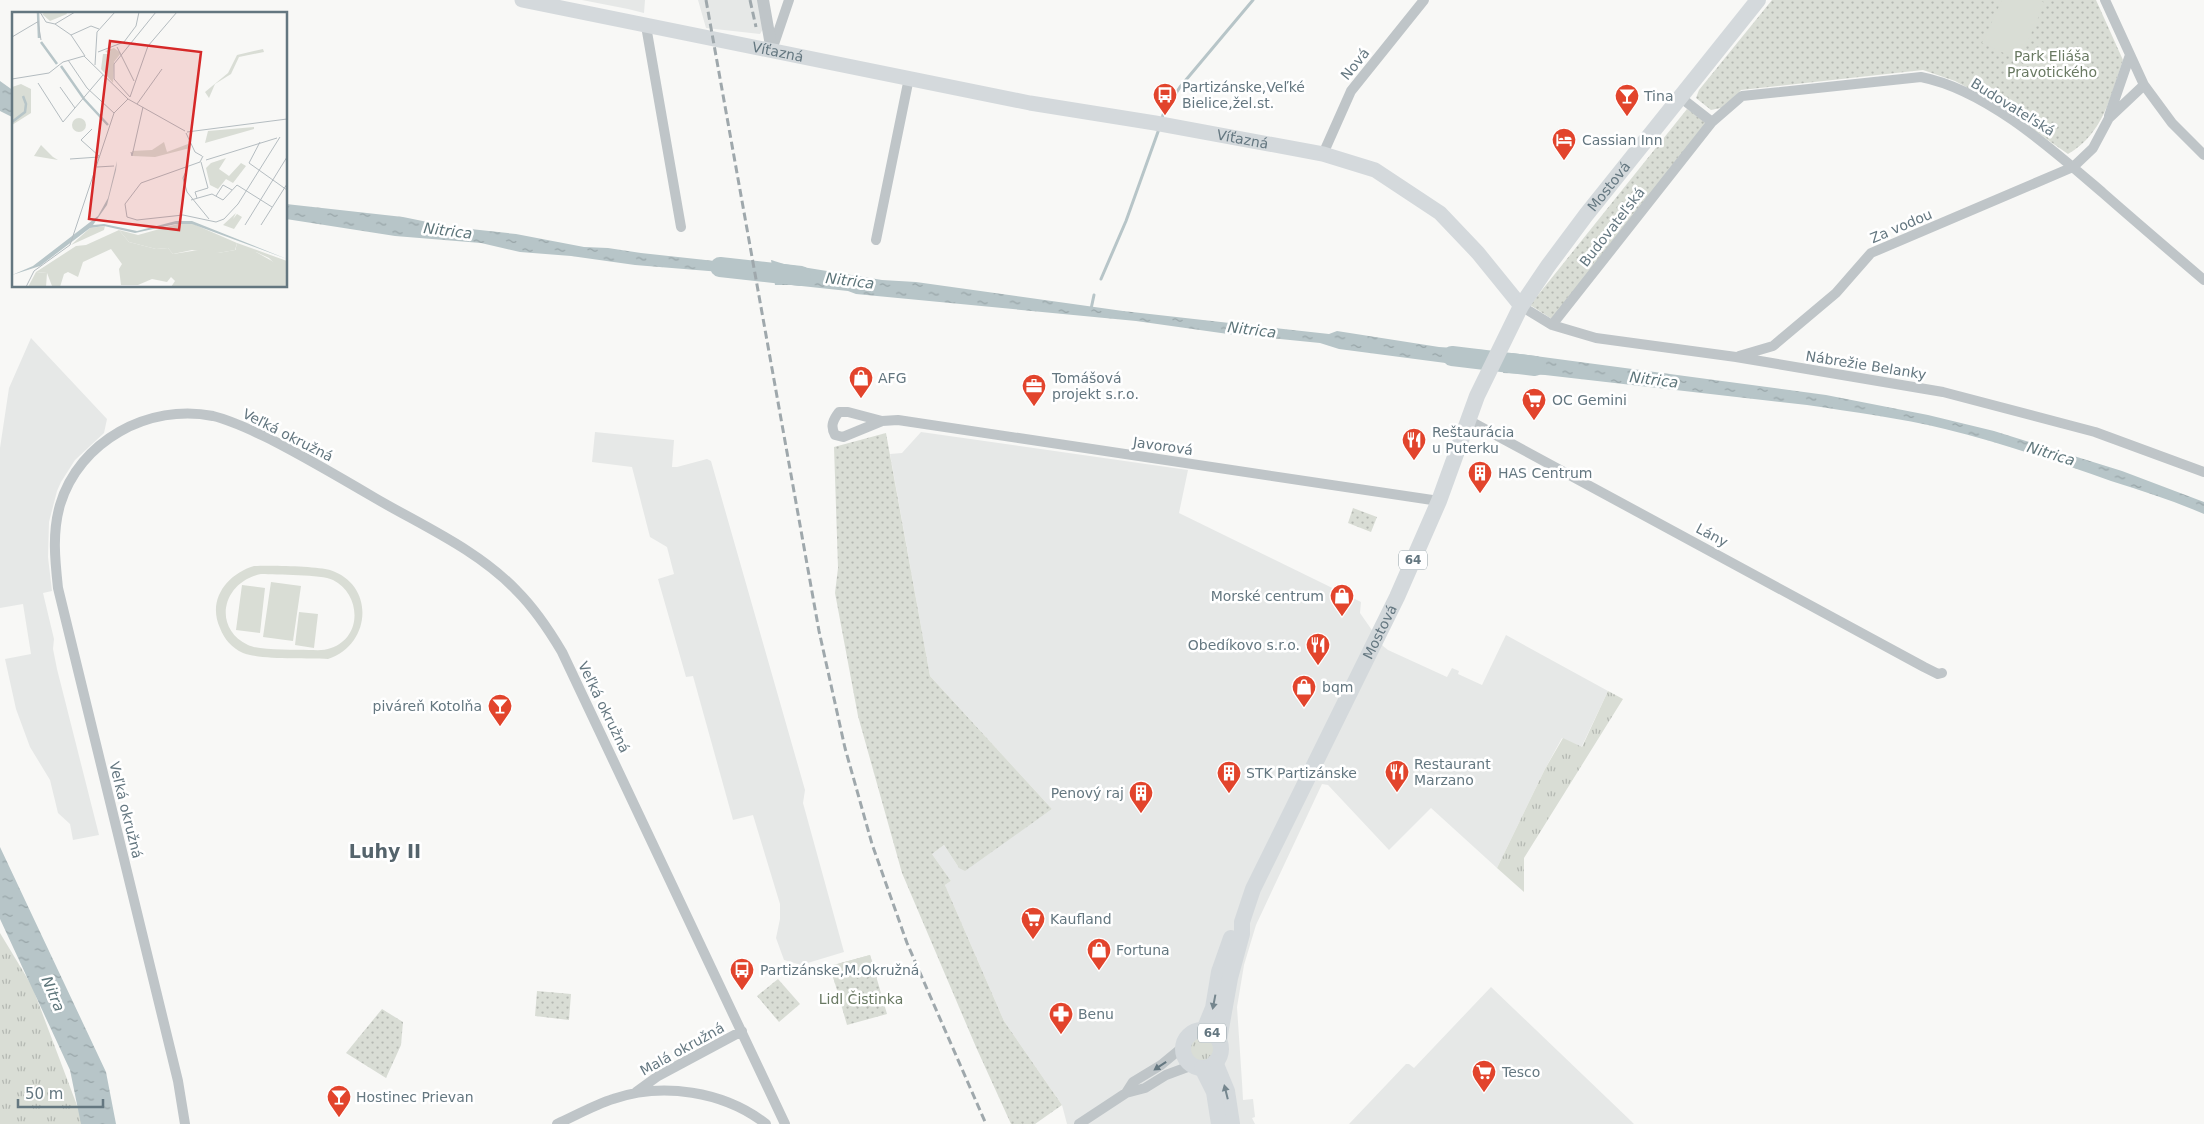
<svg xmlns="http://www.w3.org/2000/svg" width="2204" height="1124" viewBox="0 0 2204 1124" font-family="'DejaVu Sans',sans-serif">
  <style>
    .built { fill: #e6e8e7 }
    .grass { fill: url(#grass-tufts) }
    .park { fill: url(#park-dots) }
    .pitch { fill: #d9ddd5; fill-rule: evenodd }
    .water { fill: url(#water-ripples) }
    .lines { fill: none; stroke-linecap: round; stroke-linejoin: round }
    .stream { stroke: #b7c5c8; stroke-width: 3 }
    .river { stroke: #b7c5c8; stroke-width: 20 }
    .minor { stroke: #bfc5c8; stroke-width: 10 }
    .tertiary { stroke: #bfc5c8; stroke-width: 12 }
    .secondary { stroke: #d4d9dc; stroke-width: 15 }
    .primary { stroke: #d4d9dc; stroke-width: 16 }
    .rail { stroke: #9fa8ac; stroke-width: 3; stroke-dasharray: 8 4; stroke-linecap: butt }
    .oneway { fill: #75868e }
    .oneway2 { fill: #647780 }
    .labels { text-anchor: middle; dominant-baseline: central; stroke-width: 5; stroke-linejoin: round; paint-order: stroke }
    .shield { fill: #fff; stroke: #92a0a6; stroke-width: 1 }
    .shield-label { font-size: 12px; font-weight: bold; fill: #647780 }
    .street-label { font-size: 14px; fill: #647780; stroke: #fff }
    .park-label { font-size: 14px; fill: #697962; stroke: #fff }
    .poi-label { font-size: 14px; fill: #647780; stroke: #fff; text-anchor: start }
    .water-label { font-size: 15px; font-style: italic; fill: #5e767b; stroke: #fff }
    .district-label { font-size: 19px; font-weight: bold; fill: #55646c; stroke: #fff }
    .inset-river { fill: none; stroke: #b7c5c8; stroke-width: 2.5 }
    .inset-road { fill: none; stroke: #b4bcc0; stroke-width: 1 }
    .view { fill: #d62828; fill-opacity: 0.15; stroke: #d62828; stroke-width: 2.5 }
    .inset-edge { fill: none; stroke: #647780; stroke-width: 2.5 }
  </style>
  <defs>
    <pattern id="grass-tufts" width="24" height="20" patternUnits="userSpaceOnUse" patternTransform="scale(1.25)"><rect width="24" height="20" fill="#d9ddd5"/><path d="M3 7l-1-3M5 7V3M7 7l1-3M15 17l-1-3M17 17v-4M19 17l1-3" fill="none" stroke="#b4b8b2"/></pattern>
    <pattern id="park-dots" width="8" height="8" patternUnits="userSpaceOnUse" patternTransform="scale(1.25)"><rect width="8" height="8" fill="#d9ddd5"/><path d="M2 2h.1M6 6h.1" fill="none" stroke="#b4b8b2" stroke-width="1.8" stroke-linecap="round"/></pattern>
    <pattern id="water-ripples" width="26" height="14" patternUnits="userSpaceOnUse" patternTransform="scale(1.25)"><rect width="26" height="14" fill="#b7c5c8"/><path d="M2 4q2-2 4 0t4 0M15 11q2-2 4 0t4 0" fill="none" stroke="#98a5a8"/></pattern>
  </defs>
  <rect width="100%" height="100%" fill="#f8f8f6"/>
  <path class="built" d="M582,0H645L644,13L628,9Z
    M698,0H758L763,29L760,34L706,28Z
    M31,338L107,419L104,433L75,460L61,482L57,491L49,522L48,557L52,591L43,593L54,639L53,649L57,669L99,835L73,840L70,824L58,813L50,780L30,747L16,709L5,659L31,654L23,604L0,608V448L9,388Z
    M595,432L674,440L672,467H677L707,459L711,461L805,790L803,803L844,952L801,965L784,960L776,938L780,919V904L753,815L733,820L693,676L686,677L658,579L674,574L667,547L650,537L632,467L592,462Z
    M921,432L1188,470L1179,513L1361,602L1360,613L1383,646L1388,650L1447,677L1452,668L1459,671L1458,674L1482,685L1506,635L1608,691L1581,748L1562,738L1545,769L1497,868L1431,808L1389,850L1328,785L1322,784L1256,925L1244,965L1237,1007L1242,1082L1243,1100L1253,1099L1255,1117L1252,1118L1255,1124H1067L1062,1105L1004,1021L945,885L951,881L932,854L944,845L959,868L996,848L1052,809L930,676L890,454L902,453Z
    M1491,987L1631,1121L1634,1124H1349L1406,1064H1409L1414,1068Z"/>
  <path class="grass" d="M1608,691L1623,699L1524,858V892L1497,868L1545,769L1563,738L1582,747Z
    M0,933L32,986L84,1124H0Z
    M1190 1049a13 13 0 1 1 26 0a13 13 0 1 1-26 0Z"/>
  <path class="park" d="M1772,0H2096L2123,60C2110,97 2104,133 2068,154L1990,100L1955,81L1923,70L1741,90L1726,107L1711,110L1696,98L1699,90Z
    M1687,109L1707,122L1552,319L1530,305Z
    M886,433L930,676L1052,809L965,871L959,868L944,845L932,854L951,881L945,885L1004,1021L1062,1105L1035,1124H1011L976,1047L902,873L858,716L835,593L838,568L834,447Z
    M1353,508L1377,517L1371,532L1348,523Z
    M870,955L887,1014L847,1025L830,966Z
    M778,979L800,1004L779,1022L757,996Z
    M537,991L571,994L569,1020L535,1016Z
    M382,1009L403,1022L401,1045L386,1078L346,1053Z"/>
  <path class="pitch" d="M2002,0H2039L2045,3L2019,60L1982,43Z
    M254,566C269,565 317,566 330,570C376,585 371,645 328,659C306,658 262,660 243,653C232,648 224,639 220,628C207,600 227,574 254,566ZM261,574C277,575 321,574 333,580C361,594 363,637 331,648C324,651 316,650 309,650C293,649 261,651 248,645C212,628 222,582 261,574Z
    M271,582L301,586L293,641L263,637Z
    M242,585L265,588L260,633L236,630Z
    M299,612L318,614L314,648L295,645Z
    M870,955L876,973L835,984L830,966Z"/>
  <path class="water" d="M0,81L14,91V118L0,111Z
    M286,204L403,217L452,227L516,234L584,247L608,248L641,253L724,262L746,263L749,276L733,273L635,265L571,256L520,252L481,243L395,236L286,219Z
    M771,260L784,264L882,280L916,282L1123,311L1329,334L1337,331L1439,347L1484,350L1476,367L1339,349L1320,343L1228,334L1136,321L856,294L848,291L792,285H775Z
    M1512,353L1826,395L1928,415L1994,431L2122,471L2204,502V514C2174,501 2143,491 2111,481C2057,462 2002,443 1945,429C1900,418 1853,412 1807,405L1545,375L1503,373Z
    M0,847L106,1072L116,1124H81L70,1070L0,919Z"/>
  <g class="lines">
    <path class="stream" d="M1161,121L1164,112L1180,87L1253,0
      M1101,279L1126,221L1159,129
      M1091,309L1094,295"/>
    <path class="river" d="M720,267L801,276
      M1452,356L1535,366"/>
    <path class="minor" d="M2105,0L2144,85L2172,123L2204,155
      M646,26L681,227
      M772,50L789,0
      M1680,97L1712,122
      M2109,116L2130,55
      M1323,154L1351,91L1424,0
      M876,240L909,78
      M1521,306L1552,325L1596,338L1736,357L1943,392L2095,432L2204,472
      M1552,325L1712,122L1742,96L1921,77C1987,90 2053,150 2103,193C2136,222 2170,251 2204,280
      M1739,356L1773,346L1836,293L1871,253L2073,167L2093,148L2109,118L2144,85
      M1468,420L1924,667L1938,674L1942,673
      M882,421L843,437L835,435C830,426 833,420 839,412H848L882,421L898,420L1439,501
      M636,1092L658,1076L742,1031
      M1126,1093L1133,1082L1161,1065L1184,1046
      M185,1124L178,1081L58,588C55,560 52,533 60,505C79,441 149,403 213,416C234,421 253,431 272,440C307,458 341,478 375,498C423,526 478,550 517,591C535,609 549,630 562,652L785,1124
      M557,1124C575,1116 594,1105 613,1099C662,1082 724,1091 766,1124
      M1079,1124L1126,1093L1145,1088L1166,1075L1193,1065"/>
    <path class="tertiary" d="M763,0L772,51"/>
    <path class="secondary" id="s1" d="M522,0L1030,103L1155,123L1323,154L1375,170L1440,213L1478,253L1521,306"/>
    <g class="primary">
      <path d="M1204,1030L1213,1008L1219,972L1231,938"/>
      <circle cx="1202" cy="1049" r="19"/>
      <path id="s2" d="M1219,1040L1230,978L1242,934V922L1253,889L1397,597L1439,501L1477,396L1521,306L1548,266L1586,215L1758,0"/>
      <path d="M1215,1062L1227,1091L1232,1124"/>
      <path d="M1202,1068L1214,1092L1219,1124"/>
    </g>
    <path class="rail" d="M706,0L819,631L845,748L872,844L907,943L986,1124
      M750,0L756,27"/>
  </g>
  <defs><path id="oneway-solid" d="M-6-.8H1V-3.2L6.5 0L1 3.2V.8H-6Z" transform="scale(1.25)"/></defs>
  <g class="oneway">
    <use href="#oneway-solid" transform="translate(1214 1002) rotate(101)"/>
    <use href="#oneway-solid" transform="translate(1226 1092) rotate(-104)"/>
  </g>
  <use class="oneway2" href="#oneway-solid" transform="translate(1160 1066) rotate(146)"/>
  <defs>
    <symbol id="bus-pin" viewBox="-11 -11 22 30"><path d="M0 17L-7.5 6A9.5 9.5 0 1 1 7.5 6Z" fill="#e2442c" stroke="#fff"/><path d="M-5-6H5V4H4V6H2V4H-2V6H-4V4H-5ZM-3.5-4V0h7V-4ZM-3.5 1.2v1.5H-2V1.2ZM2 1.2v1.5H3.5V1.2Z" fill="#fff"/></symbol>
    <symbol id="bar-pin" viewBox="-11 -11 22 30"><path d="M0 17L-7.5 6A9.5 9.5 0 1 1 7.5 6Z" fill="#e2442c" stroke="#fff"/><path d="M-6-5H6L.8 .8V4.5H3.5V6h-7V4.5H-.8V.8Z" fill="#fff"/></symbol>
    <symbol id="hotel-pin" viewBox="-11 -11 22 30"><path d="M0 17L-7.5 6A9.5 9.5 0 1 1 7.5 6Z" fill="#e2442c" stroke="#fff"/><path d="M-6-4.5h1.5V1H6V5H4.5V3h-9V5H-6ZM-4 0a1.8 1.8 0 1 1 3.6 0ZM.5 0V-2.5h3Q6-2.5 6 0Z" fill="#fff"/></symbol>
    <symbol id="shop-pin" viewBox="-11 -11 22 30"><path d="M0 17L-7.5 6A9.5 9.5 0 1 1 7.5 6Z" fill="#e2442c" stroke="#fff"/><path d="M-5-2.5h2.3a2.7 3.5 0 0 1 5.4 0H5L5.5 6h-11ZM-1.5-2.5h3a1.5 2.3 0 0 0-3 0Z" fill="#fff"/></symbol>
    <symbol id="office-pin" viewBox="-11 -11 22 30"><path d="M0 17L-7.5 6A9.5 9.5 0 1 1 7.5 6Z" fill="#e2442c" stroke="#fff"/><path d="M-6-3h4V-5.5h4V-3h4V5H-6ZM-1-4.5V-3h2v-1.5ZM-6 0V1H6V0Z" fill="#fff"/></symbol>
    <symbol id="supermarket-pin" viewBox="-11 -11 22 30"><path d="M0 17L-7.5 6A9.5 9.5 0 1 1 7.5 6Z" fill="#e2442c" stroke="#fff"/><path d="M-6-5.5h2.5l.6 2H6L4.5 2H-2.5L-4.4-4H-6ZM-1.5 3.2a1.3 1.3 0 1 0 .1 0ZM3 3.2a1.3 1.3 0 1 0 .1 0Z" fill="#fff"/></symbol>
    <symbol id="restaurant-pin" viewBox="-11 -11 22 30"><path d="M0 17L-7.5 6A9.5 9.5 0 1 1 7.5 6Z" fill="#e2442c" stroke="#fff"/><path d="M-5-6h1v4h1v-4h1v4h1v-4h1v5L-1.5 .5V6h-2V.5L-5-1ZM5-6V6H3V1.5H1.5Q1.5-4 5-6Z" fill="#fff"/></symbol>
    <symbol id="building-pin" viewBox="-11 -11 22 30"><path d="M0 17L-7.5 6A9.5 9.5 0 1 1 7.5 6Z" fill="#e2442c" stroke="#fff"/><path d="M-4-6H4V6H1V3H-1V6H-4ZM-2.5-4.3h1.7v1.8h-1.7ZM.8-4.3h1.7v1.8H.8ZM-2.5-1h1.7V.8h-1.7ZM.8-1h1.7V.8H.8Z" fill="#fff"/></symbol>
    <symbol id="pharmacy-pin" viewBox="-11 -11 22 30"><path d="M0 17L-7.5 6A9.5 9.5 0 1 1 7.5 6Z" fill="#e2442c" stroke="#fff"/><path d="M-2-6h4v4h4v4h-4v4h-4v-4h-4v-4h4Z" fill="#fff"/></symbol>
  </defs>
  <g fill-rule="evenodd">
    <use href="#bus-pin" x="1151" y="81" width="28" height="38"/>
    <use href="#bar-pin" x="1613" y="82" width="28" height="38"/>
    <use href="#hotel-pin" x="1550" y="126" width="28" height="38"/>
    <use href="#shop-pin" x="847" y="364" width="28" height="38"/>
    <use href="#office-pin" x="1020" y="372" width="28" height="38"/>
    <use href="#supermarket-pin" x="1520" y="386" width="28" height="38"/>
    <use href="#restaurant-pin" x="1400" y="426" width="28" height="38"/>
    <use href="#building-pin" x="1466" y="459" width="28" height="38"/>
    <use href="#shop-pin" x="1328" y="582" width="28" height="38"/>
    <use href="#restaurant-pin" x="1304" y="631" width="28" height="38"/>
    <use href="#shop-pin" x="1290" y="673" width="28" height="38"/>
    <use href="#bar-pin" x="486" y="692" width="28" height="38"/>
    <use href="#restaurant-pin" x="1383" y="758" width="28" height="38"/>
    <use href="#building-pin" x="1215" y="759" width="28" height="38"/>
    <use href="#building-pin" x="1127" y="779" width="28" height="38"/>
    <use href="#supermarket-pin" x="1019" y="905" width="28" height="38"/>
    <use href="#shop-pin" x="1085" y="936" width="28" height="38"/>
    <use href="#bus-pin" x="728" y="956" width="28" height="38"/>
    <use href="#pharmacy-pin" x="1047" y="1000" width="28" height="38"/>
    <use href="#supermarket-pin" x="1470" y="1058" width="28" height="38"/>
    <use href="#bar-pin" x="325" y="1083" width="28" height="38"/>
  </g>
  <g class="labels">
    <g class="shield">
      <rect x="1399" y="550.5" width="28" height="19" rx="4"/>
      <rect x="1198" y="1023.5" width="28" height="19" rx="4"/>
    </g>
    <g class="shield-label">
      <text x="1413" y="560">64</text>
      <text x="1212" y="1033">64</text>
    </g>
    <g class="street-label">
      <text stroke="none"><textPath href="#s1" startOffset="261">Víťazná</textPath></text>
      <text transform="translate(1355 64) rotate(-51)">Nová</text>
      <text transform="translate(2013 107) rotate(32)">Budovateľská</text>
      <text stroke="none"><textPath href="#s1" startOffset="734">Víťazná</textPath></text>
      <text stroke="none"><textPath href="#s2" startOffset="946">Mostová</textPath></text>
      <text transform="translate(1901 226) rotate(-23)">Za vodou</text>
      <text transform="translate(1612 227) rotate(-52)">Budovateľská</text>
      <text transform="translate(1866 365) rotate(9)">Nábrežie Belanky</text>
      <text transform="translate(288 435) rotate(27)">Veľká okružná</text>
      <text transform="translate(1163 446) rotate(8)">Javorová</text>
      <text transform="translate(1712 535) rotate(28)">Lány</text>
      <text stroke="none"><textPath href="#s2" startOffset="442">Mostová</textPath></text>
      <text transform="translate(604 707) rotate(64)">Veľká okružná</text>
      <text transform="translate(126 810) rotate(76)">Veľká okružná</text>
      <text transform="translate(682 1049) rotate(-29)">Malá okružná</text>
    </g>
    <g class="park-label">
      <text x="2052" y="56">Park Eliáša<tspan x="2052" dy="16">Pravotického</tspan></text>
      <text x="861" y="999">Lidl Čistinka</text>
    </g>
    <g class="poi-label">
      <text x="1182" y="87">Partizánske,Veľké<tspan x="1182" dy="16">Bielice,žel.st.</tspan></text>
      <text x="1644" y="96">Tina</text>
      <text x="1582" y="140">Cassian Inn</text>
      <text x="878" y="378">AFG</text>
      <text x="1052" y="378">Tomášová<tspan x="1052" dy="16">projekt s.r.o.</tspan></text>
      <text x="1552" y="400">OC Gemini</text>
      <text x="1432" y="432">Reštaurácia<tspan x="1432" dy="16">u Puterku</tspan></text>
      <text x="1498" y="473">HAS Centrum</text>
      <text x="1324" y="596" text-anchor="end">Morské centrum</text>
      <text x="1300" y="645" text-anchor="end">Obedíkovo s.r.o.</text>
      <text x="1322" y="687">bqm</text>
      <text x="482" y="706" text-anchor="end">piváreň Kotolňa</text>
      <text x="1414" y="764">Restaurant<tspan x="1414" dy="16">Marzano</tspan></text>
      <text x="1246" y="773">STK Partizánske</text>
      <text x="1124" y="793" text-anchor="end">Penový raj</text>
      <text x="1050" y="919">Kaufland</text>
      <text x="1116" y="950">Fortuna</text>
      <text x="760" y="970">Partizánske,M.Okružná</text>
      <text x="1078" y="1014">Benu</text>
      <text x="1502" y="1072">Tesco</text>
      <text x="356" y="1097">Hostinec Prievan</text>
    </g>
    <g class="water-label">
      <text transform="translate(448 231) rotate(7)">Nitrica</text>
      <text transform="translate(850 281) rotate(7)">Nitrica</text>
      <text transform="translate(1252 330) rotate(7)">Nitrica</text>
      <text transform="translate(1654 380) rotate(7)">Nitrica</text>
      <text transform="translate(2051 454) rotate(17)">Nitrica</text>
      <text transform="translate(53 994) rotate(67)">Nitra</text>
    </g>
    <g class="district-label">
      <text x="385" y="851">Luhy II</text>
    </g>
  </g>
  <g transform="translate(12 12)">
    <rect width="275" height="275" fill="#f8f8f6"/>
    <path d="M251,37L252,40L227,45L219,62L203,72L197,86L193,80L216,61L225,43ZM29,133L41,145L46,148L22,144ZM169,211H179L225,231L223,238L206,241L180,238L161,242L156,236L144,237L117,230L107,218L126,223ZM93,214L92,218L59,233L78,216Z" fill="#d9ddd5"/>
    <path d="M9,72L19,77V101L0,113V75ZM107,218L117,230L144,237L156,236L161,242L199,236L206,241L223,238L244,240L267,253L275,264V275H159L163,269L159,265L155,270L140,267L126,273H109L107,257L110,252L99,237L71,250L66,265L56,260L52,262L48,275L40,274L35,261L24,260L64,234L74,233Z" fill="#d9ddd5"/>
    <path d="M34,0H54L55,2L38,9L30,2Z" fill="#d9ddd5"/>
    <path d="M102,36L109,41L102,50L101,71L89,57L91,42H97L93,39ZM242,115V117L193,131L196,119ZM152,130L155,140L176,132L178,136L143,145L121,144L120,139L140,138ZM214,146L207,157L217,164L229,151L234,154L221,171L214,167L206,177L198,173L194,156L199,151ZM225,231L275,249V264L257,246L244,240H223ZM24,260L35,261L34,275H16Z" fill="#d9ddd5"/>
    <path d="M60 113a7 7 0 1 1 14 0a7 7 0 1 1-14 0ZM224,201L221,207L225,202L230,205L222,217L211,213Z" fill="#d9ddd5"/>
    <path d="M105,149L104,158L95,193L81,213L92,212L125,219L164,209H180L275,247L180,212H164L123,221L92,214L78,216L28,254L0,263L21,254L86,204L96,186Z" fill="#b7c5c8"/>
    <path class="inset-river" d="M26,0L27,26M29,30L45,52M49,54L72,87L96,113M0,110L13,100L14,92L11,84"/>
    <path class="inset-road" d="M28,0L34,10L43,12L59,23L73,44M26,10L29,28M43,12L63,0M59,23L79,14L87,17M0,25L27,9M105,35L122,69M86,40L112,30L124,14L127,0M56,48L75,76L102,101M83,53L85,20L103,0M0,67L37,61L51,50L72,44L116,87L173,119M26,71L51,110L91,63M48,75L63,96M118,85L102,67V52L144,0M118,85L136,34L165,0M125,92L150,57M80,117L69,128L87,144M175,120L275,107M174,121L183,140L190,144M248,130L237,151L275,178M119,140L120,144L131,95M191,144L188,150L129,171L113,192L115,205L125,208L171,203L204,210L212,207L226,192L268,125M58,147L87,145M194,148L265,126M85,155L102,154M176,155L171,166L175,180L197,207M204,184L211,173L220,178M185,186L183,180L196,176L189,150M179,188L200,182L211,188L225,173L260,195M233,213L275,145M249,213L275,172M14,275L22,259L58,233L102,101L116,87"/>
    <path class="view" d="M98,29L189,40L167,218L77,207Z"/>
    <rect width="275" height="275" class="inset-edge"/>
  </g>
  <path d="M18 1099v8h85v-8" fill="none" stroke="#647780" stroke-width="2.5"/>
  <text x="25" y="1099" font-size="15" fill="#647780" stroke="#ffffff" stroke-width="4" paint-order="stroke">50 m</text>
</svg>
